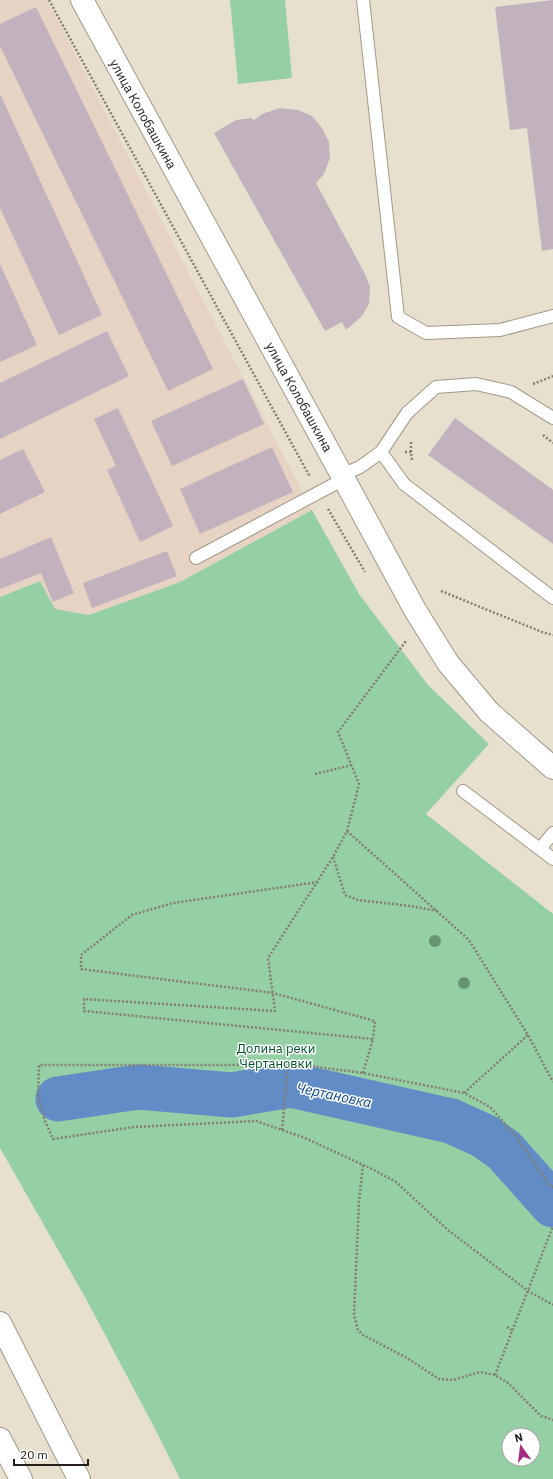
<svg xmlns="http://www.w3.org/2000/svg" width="553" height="1479" viewBox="0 0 553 1479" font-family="'IBM Plex Sans',sans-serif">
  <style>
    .industrial { fill: #e6d3c3 }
    .green { fill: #95cfa4; fill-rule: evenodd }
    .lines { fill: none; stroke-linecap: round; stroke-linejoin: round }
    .river { stroke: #628cc6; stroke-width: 45 }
    .building { fill: #c1b2be }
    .service-casing { stroke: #a19989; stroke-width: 14 }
    .minor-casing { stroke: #a19989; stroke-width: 24 }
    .secondary-casing { stroke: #a19989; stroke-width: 24 }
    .path { stroke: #837e72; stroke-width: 2.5; stroke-dasharray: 2 2; stroke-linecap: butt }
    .service { stroke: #fff; stroke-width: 12 }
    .minor { stroke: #fff; stroke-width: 22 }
    .secondary { stroke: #fff; stroke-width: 22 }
    .tree { fill: #689473 }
    .labels { text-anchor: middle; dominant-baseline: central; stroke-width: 3; stroke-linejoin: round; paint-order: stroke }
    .street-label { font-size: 13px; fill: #23201a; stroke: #fff }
    .park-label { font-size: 13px; fill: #005629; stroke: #fff }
    .water-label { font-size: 14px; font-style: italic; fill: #09448a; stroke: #fff }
  </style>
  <rect width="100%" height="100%" fill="#e8e0ce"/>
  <path class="industrial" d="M0,0H47L312,510L180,582L89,615L54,609L40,581L0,597Z"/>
  <path class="green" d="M230,0H285L292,78L238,84Z
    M312,510L359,594L428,685L489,744L426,814L553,914V1479H180L153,1425L85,1297L0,1148V597L40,581L55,609L89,615L180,582ZM509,1435H533V1459H509Z"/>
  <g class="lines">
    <path class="river" d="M58,1099L138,1087L232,1095L291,1085L451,1121L484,1136L504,1150L553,1205"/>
  </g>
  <path class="building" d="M553,0V249L542,251L527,128L510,130L495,7Z
    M36,7L213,369L168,391L0,46V24Z
    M0,94L102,315L59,335L0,208Z
    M280,108L298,110L312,116L322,128L329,142L330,158L324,174L316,183L365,274L370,287L369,304L362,316L346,330L342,322L325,331L214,133L236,120L251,118L254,120L262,114Z
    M0,264L37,345L0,362Z
    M107,331L129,376L0,439V383Z
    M243,379L264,424L172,466L151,421Z
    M118,408L173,526L140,542L107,470L116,466L94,419Z
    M455,418L553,490V544L428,455Z
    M272,447L293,492L200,534L180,489Z
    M23,449L45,492L0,514V460Z
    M51,537L74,593L53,602L41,573L0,589V559Z
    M167,551L177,576L92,608L83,583Z"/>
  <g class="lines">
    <defs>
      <path id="service" d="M363,0L398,317L426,333L500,330L553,316
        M381,452L407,413L436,387L476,384L511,392L553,418
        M342,475L360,467L381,452L404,484L553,598
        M196,558L344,479
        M463,791L553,859
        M540,849L553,833"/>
      <path id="minor" d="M82,0L344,479L415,610L448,663L489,712L553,768"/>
      <path id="secondary" d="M0,1323L79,1479
        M0,1439L21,1479"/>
    </defs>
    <use href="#service" class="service-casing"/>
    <use href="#minor" class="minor-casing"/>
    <use href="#secondary" class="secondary-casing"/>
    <path class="path" d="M49,0L310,477
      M533,384L553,376
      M543,435L553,443
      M405,452H411L412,461
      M411,452V442
      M328,509L365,572
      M441,591L542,632L553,635
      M315,774L352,765
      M347,831L469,940L528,1035L553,1082
      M333,857L345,895L358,900L411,906L437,911
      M318,882L173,903L132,915L81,955V969L273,993L375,1021L373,1039
      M363,1073L373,1039L84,1011V999L275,1011L268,958L333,857L347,831L359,784L338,732L406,641
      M464,1093L528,1035
      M282,1130L288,1065
      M363,1165L359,1201L354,1315L358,1330L363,1335L407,1358L439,1379L453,1380L480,1372L495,1375L508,1383L541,1416L553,1420
      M553,1187L550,1186L515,1135L490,1107L464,1093L363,1073L310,1066L264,1065H39L38,1095L45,1121L53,1139L134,1127L256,1121L305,1138L372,1169L396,1182L448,1230L528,1291L553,1305
      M507,1327L512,1330
      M495,1375L553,1226"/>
    <use href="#service" class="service"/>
    <use href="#minor" class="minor"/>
    <use href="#secondary" class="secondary"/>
  </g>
  <g class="tree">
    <circle cx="435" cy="941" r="6"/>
    <circle cx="464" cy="983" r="6"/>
  </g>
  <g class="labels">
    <g class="street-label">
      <text transform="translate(143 114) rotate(61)">улица Колобашкина</text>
      <text transform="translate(299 397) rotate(61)">улица Колобашкина</text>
    </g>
    <g class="park-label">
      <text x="276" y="1048">Долина реки<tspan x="276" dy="15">Чертановки</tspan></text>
    </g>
    <g class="water-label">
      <text transform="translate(334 1095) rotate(12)">Чертановка</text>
    </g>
  </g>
  <g transform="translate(521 1447) rotate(346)"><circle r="19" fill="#ffffff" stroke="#a7a6a3"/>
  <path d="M0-3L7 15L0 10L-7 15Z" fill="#a42b81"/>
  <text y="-6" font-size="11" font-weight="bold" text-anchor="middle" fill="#23201a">N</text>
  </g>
  <path d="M14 1459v6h74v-6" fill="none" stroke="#23201a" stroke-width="2"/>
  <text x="20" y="1459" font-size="12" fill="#23201a" stroke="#ffffff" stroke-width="3" paint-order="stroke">20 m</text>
</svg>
